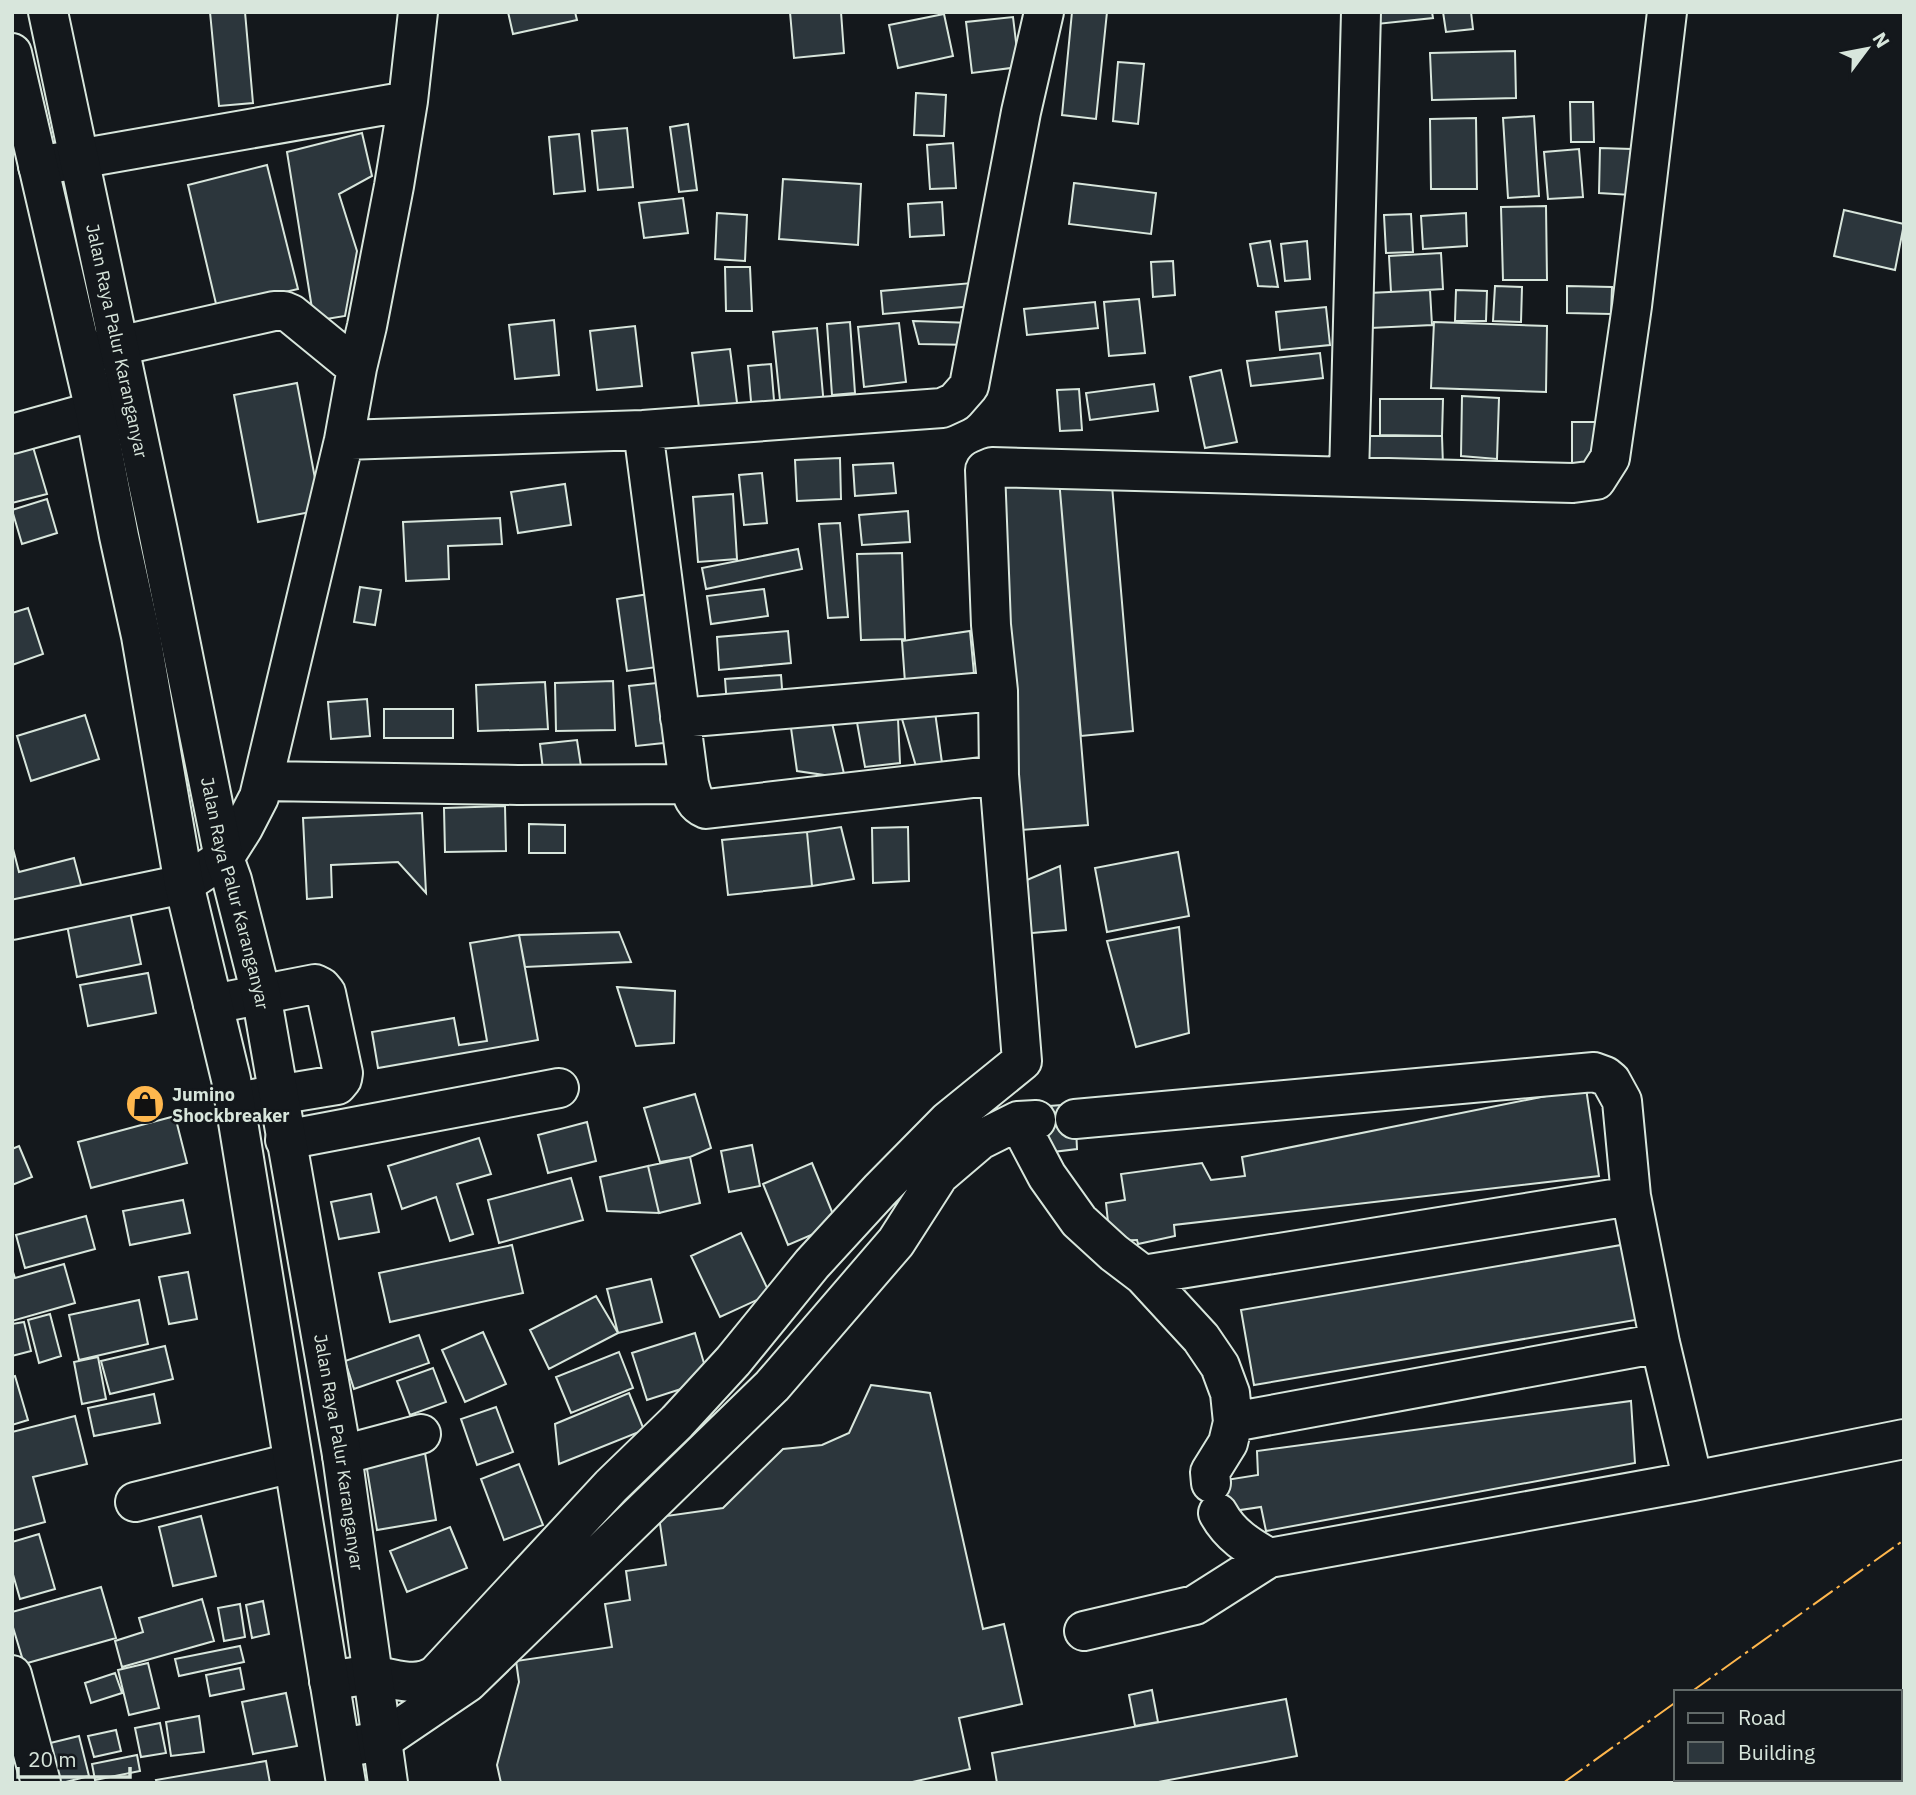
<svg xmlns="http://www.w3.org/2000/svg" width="1916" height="1795" viewBox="0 0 1916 1795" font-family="'IBM Plex Sans',sans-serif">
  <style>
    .building { fill: #2c363c; stroke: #d8e6dc; stroke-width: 2 }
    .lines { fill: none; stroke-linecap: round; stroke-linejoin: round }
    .minor-casing { stroke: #d8e6dc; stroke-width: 42 }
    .major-casing { stroke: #d8e6dc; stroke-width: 42 }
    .minor { stroke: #14181c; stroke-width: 38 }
    .major { stroke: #14181c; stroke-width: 38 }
    .power { stroke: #ffb74d; stroke-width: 2; stroke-dasharray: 24 5 3.5 5; stroke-linecap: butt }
    .labels { text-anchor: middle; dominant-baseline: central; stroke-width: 5; stroke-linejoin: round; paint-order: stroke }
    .street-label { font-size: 18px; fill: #d8e6dc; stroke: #14181c }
    .poi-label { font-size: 18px; font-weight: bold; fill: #d8e6dc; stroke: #14181c; text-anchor: start }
  </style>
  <rect width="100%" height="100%" fill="#14181c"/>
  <path class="building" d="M210,12H245L253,103L219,106Z
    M508,12H575L577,20L513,34Z
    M790,12H841L844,53L794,58Z
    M1072,12H1107L1096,119L1062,115Z
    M1375,12H1432L1433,18L1377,24Z
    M1443,12H1471L1473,29L1446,32Z
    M944,14L953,56L898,68L889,25Z
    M1013,17L1019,67L972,73L966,22Z
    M1515,51L1516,98L1432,100L1430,53Z
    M1118,62L1144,64L1138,124L1113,121Z
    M916,93L946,95L944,136L914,135Z
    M1570,102H1593L1594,142H1571Z
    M1534,116L1539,196L1508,198L1503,118Z
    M1476,118L1477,189H1431L1430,119Z
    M688,124L697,190L679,192L670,127Z
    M627,128L633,187L598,190L592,131Z
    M362,133L372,176L339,194L357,251L345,316L314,321L287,152Z
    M579,134L585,191L554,194L549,137Z
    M953,143L956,188L930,189L927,145Z
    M1600,148L1632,149L1631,195L1599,193Z
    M1579,149L1583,197L1548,199L1544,152Z
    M267,165L298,289L217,308L188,185Z
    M783,179L861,184L858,245L779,239Z
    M1074,183L1156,193L1151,234L1069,224Z
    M683,198L688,233L644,238L639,203Z
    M942,202L944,235L910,237L908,204Z
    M1546,206L1547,280H1503L1501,207Z
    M1844,210L1904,224L1895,270L1834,256Z
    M717,213L747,215L745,261L715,259Z
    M1466,213L1467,246L1423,249L1421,216Z
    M1411,214L1413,252L1386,253L1384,215Z
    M1270,241L1278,287L1258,286L1250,244Z
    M1307,241L1310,279L1285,281L1281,244Z
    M1441,253L1443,289L1391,292L1389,256Z
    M1173,261L1175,295L1153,297L1151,262Z
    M725,267H750L752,311H726Z
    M972,283L974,306L883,314L881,291Z
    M1495,286L1522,287L1521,322L1493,321Z
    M1567,286L1612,287L1611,314L1567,313Z
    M1430,290L1432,325L1371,328L1369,293Z
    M1456,290L1487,291L1486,321H1455Z
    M1139,299L1145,353L1109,356L1104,302Z
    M1095,302L1098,328L1027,335L1024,309Z
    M1326,307L1330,345L1280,350L1276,312Z
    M554,320L559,375L515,379L509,325Z
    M913,321L973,323V345L919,344Z
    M850,322L855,393L832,395L827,324Z
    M1434,322L1547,326L1546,392L1431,388Z
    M899,323L906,382L864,387L858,327Z
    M635,326L642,386L597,390L590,331Z
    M817,328L824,406L781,410L773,332Z
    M730,349L738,410L700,415L692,353Z
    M1320,353L1323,378L1251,386L1247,361Z
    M771,364L775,412L752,413L748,366Z
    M1221,370L1237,442L1205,448L1190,377Z
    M297,383L321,510L258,522L234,395Z
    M1154,384L1158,411L1090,420L1086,393Z
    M1079,389L1082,430L1060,431L1057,390Z
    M1462,396L1499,398L1497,459L1461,456Z
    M1380,399H1443L1442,436L1380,435Z
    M1572,422H1596V467H1572Z
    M1360,436H1442L1443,466H1361Z
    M33,447L47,494L12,503V453Z
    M840,458L841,499L797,501L795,460Z
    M893,463L896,493L855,496L853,465Z
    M762,473L767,523L744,525L739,475Z
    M1111,474L1133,731L1081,736L1059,479Z
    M1059,479L1088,825L1021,830L992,484Z
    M565,484L571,525L518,533L511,492Z
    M733,494L737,559L698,562L693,497Z
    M47,499L57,533L22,544L12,510Z
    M908,511L910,542L862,545L859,515Z
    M500,518L502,544L448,546L449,579L406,581L403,522Z
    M840,523L848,617L828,618L819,524Z
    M798,549L802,569L706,589L702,568Z
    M902,553L905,639L861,640L857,554Z
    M360,587L381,590L375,625L354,622Z
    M764,589L768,616L711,624L707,596Z
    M655,593L665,666L627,671L617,599Z
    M28,608L43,654L12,665V613Z
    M788,631L791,663L719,670L717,637Z
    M970,631L975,685L906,696L902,641Z
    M781,675L783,702L727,705L725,679Z
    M613,681L615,730L556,731L555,683Z
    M545,682L548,729L478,731L476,685Z
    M666,682L673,742L636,746L629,686Z
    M367,699L370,736L331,739L328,702Z
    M384,709H453V738H384Z
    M935,712L943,770L918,773L902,719Z
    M85,715L99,759L31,781L17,736Z
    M856,717L898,719L900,763L865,767Z
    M832,723L845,778L797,771L791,728Z
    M577,740L582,773L544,778L540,744Z
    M505,806L506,851L445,852L444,808Z
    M422,813L426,893L398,862L331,865L332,897L307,899L303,818Z
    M529,824L565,825V853H529Z
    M841,827L854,879L812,886L807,832Z
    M908,827L909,881L873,883L872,828Z
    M807,832L812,886L728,895L722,840Z
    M12,845L19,872L74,858L84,896L12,914Z
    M1178,852L1189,916L1107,932L1095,868Z
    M1060,866L1066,930L1021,934L1015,885Z
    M130,912L141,964L77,977L67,925Z
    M1179,927L1189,1033L1136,1047L1107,941Z
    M619,932L631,962L525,967L519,935Z
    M519,935L538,1040L378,1068L372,1032L454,1018L459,1045L487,1041L470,943Z
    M148,973L156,1013L88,1026L80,985Z
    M617,987L675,991L674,1043L636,1046Z
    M1586,1088L1599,1176L1174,1225L1175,1236L1138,1244L1137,1240L1110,1241L1106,1203L1125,1200L1121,1174L1202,1163L1211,1180L1245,1176L1242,1157Z
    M695,1094L711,1148L690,1157L660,1162L644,1108Z
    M1075,1104L1077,1149L1036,1154V1107Z
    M175,1116L187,1163L91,1188L78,1142Z
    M587,1122L596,1161L548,1173L538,1135Z
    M479,1138L491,1174L457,1184L473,1234L450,1241L436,1197L402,1209L388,1166Z
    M752,1145L760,1186L729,1192L721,1151Z
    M19,1146L32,1177L12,1185V1149Z
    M690,1157L700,1203L659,1213L648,1166Z
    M812,1163L837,1224L788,1245L763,1184Z
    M648,1166L659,1213L607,1211L600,1177Z
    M571,1178L583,1220L499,1243L488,1200Z
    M371,1194L379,1232L339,1239L331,1202Z
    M183,1200L190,1233L130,1245L123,1211Z
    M86,1216L95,1249L25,1268L16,1235Z
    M741,1233L770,1294L720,1317L691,1256Z
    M1627,1244L1641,1319L1254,1385L1241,1310Z
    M512,1245L523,1293L390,1322L379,1273Z
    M64,1264L75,1303L12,1321V1269L15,1278Z
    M188,1272L197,1319L169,1324L159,1277Z
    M651,1279L662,1322L618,1333L607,1289Z
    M596,1296L618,1333L549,1369L530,1330Z
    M139,1300L148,1344L79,1360L69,1315Z
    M50,1314L61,1356L39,1363L28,1320Z
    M24,1322L31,1351L12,1356V1324Z
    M483,1332L506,1384L465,1402L442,1350Z
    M695,1333L709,1380L647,1400L632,1353Z
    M419,1335L429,1363L354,1389L345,1361Z
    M165,1346L173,1379L110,1394L101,1361Z
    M619,1352L633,1388L571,1413L556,1377Z
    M98,1357L106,1399L82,1404L74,1362Z
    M433,1368L446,1402L410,1415L397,1381Z
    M15,1376L28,1420L12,1425V1377Z
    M871,1385L930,1393L983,1629L1004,1624L1022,1704L959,1718L970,1769L908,1783H501L497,1765L519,1682L516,1661L612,1647L605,1604L630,1600L626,1571L666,1565L659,1517L723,1508L783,1449L822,1445L849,1433Z
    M629,1393L644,1430L559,1464L555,1424Z
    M154,1394L160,1423L94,1436L88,1408Z
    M1631,1401L1635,1463L1266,1531L1261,1507L1213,1514L1207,1483L1258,1475L1257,1451Z
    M496,1407L513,1452L477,1465L461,1419Z
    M75,1416L87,1464L33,1477L45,1522L12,1531V1432Z
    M425,1453L436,1520L377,1530L366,1463Z
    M519,1464L543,1525L504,1540L481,1479Z
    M201,1516L216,1576L173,1586L159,1527Z
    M450,1527L467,1568L407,1592L390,1551Z
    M39,1534L55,1589L20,1599L12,1571V1542Z
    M101,1587L116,1638L24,1664L12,1624V1612Z
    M202,1599L214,1641L122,1667L115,1641L143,1632L139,1618Z
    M263,1601L269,1634L252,1638L246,1605Z
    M240,1604L245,1637L224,1641L218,1608Z
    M240,1646L244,1662L179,1676L175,1659Z
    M148,1663L159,1708L129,1715L118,1670Z
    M240,1668L244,1689L210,1696L206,1675Z
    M115,1673L122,1693L91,1703L85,1683Z
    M1152,1690L1158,1722L1135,1726L1129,1695Z
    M286,1693L297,1746L253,1754L242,1702Z
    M1286,1699L1297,1756L1153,1783H997L992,1753Z
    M199,1716L204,1752L171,1756L166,1722Z
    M160,1723L166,1753L141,1757L135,1728Z
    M116,1730L121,1751L94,1757L88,1736Z
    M79,1736L89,1776L62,1783H47L38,1746Z
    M137,1755L140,1771L95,1780L92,1764Z
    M266,1761L270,1783H157L156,1780Z"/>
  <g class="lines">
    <defs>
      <path id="minor" d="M38,166L408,101
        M87,353L274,311H284L291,314L357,368
        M643,430L689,784C692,795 694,804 706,809L999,775
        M12,434L95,411L129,405
        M344,440L643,430L942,408L955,402L969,386L1021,112L1044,12
        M1349,477L1361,12
        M680,718L998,691
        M263,781L518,785L689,784
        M12,920L184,884L224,858L243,828L259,797L344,440L357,368L367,326L394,186L408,101L418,12
        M213,1004L315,984L321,987L326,993L343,1073L342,1079L337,1085L235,1102
        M1075,1119L1594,1072L1605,1076L1611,1081L1622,1101L1631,1196L1660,1343L1693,1481
        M1018,1121L1047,1176L1079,1221L1114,1253L1143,1275L1201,1338L1220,1366L1230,1393L1233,1422L1228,1443L1210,1472L1211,1483
        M285,1140L559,1088
        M1143,1275L1631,1196
        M1233,1422L1660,1343
        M342,1455L421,1434
        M135,1502L292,1463
        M1218,1513C1230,1535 1248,1546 1269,1558L1693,1481L1904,1439
        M1084,1631L1195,1605L1269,1558
        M12,1675L41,1783
        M329,1681C344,1679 361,1674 375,1676C398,1679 415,1688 436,1675L611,1486L677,1422L733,1361L812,1264L880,1190L948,1121L1022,1061L999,775L998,691L991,625L985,470L992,467L1573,483L1596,480L1610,458L1632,306L1667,12
        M341,1748L381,1741L468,1682L772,1386L896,1242L939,1175L980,1140L1018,1121L1036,1120"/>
      <g id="major">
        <path id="s1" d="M48,12L158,531L224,858L232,880L261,994L342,1455L388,1783"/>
        <path d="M12,53L95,411L119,536L141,636L184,884L231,1079L346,1783"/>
      </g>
    </defs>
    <use href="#minor" class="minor-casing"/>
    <use href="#major" class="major-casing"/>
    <use href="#minor" class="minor"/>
    <use href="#major" class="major"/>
    <path class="power" d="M1691,1692L1904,1540
      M1563,1783L1676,1702"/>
  </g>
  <defs>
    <symbol id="shop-disc" viewBox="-11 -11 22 22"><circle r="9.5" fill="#ffb74d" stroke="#14181c"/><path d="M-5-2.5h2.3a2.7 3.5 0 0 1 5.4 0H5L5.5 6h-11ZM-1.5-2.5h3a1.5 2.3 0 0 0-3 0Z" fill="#111"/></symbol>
  </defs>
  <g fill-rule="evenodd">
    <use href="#shop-disc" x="123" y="1082" width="44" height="44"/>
  </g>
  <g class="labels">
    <g class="street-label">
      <text stroke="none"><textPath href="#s1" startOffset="336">Jalan Raya Palur Karanganyar</textPath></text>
      <text stroke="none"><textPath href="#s1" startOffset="901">Jalan Raya Palur Karanganyar</textPath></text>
      <text stroke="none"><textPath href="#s1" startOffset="1470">Jalan Raya Palur Karanganyar</textPath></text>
    </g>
    <g class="poi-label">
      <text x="172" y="1094">Jumino<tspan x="172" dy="21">Shockbreaker</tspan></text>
    </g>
  </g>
  <rect width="1916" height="1795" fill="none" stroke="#d8e6dc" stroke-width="28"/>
  <rect x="1674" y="1690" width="228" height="91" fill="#14181c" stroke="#626a69" stroke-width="2"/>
  <rect x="1688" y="1713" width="35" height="10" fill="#14181c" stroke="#626a69" stroke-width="2"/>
  <text x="1738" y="1725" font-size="21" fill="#d8e6dc">Road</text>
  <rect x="1688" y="1742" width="35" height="21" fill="#2c363c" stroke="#626a69" stroke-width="2"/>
  <text x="1738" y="1760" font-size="21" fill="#d8e6dc">Building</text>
  <g transform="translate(1867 49) rotate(58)" stroke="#14181c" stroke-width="5" paint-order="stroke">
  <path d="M0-5L12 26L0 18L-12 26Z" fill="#d8e6dc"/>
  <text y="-10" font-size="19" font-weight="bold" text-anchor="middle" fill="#d8e6dc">N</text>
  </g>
  <path d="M18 1767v10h112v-10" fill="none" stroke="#d8e6dc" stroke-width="3.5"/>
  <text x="28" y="1767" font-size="21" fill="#d8e6dc" stroke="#14181c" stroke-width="5" paint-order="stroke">20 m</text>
</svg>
